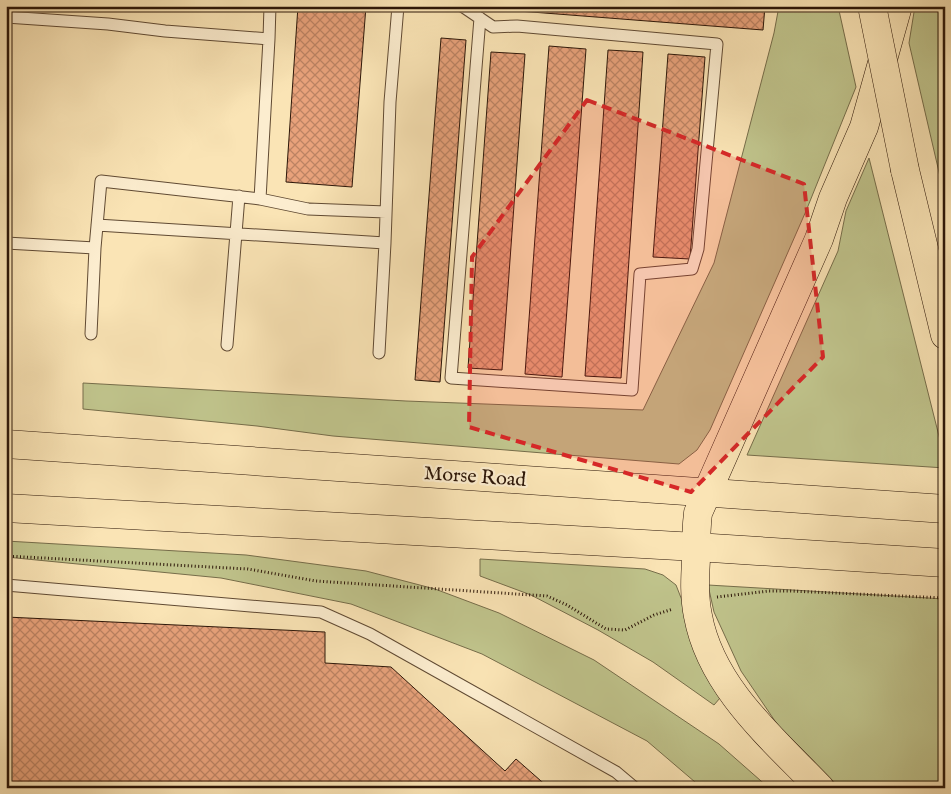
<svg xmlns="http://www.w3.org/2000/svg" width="951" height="794" viewBox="0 0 951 794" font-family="'IM FELL English',serif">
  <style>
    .green { fill: #c0c48c; stroke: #766d4a }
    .building { fill: url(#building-cross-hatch); stroke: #2c1608 }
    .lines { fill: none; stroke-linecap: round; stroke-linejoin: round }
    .lane-casing { stroke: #604a33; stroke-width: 13 }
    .primary-casing { stroke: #2c1608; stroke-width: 29 }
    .highway-casing { stroke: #2c1608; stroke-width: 29 }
    .path { stroke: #2c1608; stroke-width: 3; stroke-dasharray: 1 2.5; stroke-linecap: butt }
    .lane { stroke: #fcedcf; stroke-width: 11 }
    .primary { stroke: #fae4b5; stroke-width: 28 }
    .highway { stroke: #fae4b5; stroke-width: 28 }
    .highway-bridge-casing { stroke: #2c1608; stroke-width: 29; stroke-linecap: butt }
    .highway-bridge { stroke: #fae4b5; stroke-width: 28 }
    .marked { fill: #d62828; fill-opacity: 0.2; stroke: #d62828; stroke-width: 4; stroke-dasharray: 10 6; stroke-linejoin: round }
    .labels { text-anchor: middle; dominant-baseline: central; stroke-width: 4.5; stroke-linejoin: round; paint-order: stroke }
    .street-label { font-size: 20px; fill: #2c1608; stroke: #fcedcf }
  </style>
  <defs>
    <pattern id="building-cross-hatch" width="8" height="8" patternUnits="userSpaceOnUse" patternTransform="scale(1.25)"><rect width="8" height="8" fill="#e8a27b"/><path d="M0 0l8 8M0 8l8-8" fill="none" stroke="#bc8363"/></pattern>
  </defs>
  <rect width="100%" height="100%" fill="#fae4b5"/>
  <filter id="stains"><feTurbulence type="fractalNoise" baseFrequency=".004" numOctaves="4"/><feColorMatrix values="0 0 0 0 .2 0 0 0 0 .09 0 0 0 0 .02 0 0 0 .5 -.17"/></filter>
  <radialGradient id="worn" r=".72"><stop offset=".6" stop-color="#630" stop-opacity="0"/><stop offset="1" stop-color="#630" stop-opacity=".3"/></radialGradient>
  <path class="green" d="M779,6H838L856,87L806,211L710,430L697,450L679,464L333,436L257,426L83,409V383L406,401L643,410L714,263L774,33Z
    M915,6H945V198L909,43Z
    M869,158L945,460V468L747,455L838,251L846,211Z
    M6,541L246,555L366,571L435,589L499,613L594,660L719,744L769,788H702L647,741L482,654L351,604L221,578L6,557Z
    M480,559L645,569L663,575L676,585L720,698L714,705L653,662L598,630L531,595L480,576Z
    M708,585L945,599V788H840L777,724L741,671L714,612Z"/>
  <path class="building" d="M298,6H366L352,187L286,182Z
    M480,6H765L763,30L480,8Z
    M441,38L466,40L440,382L415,380Z
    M549,46L586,49L562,377L525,374Z
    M608,50L643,52L621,378L585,376Z
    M491,52L525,54L502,370L468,368Z
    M668,54L705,57L690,259L653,257Z
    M6,617L325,632V663L391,667L505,771L516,759L549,788L6,787Z"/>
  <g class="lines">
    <defs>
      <path id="lane" d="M462,6L493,27L517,26L717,44L698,249L692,269L640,274L632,390L451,378L480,18
        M6,17L108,24L165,31L269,39L260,199L308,209L386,212
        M269,39L270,6
        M97,225L385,243
        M6,243L95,248L101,181L260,199
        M91,334L95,248
        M227,345L239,196
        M379,353L385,243L390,102L398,6
        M6,585L321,612L370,634L616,772L635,788"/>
      <path id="primary" d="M6,444L945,509
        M6,508L696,547L945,563"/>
      <path id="highway" d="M905,170L945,335
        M820,788C772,738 711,687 698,616C694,597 695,578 696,559C696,544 696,529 698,513L819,239L833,198L864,127L898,6"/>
    </defs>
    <use href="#lane" class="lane-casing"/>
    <use href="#primary" class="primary-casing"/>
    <use href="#highway" class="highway-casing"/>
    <path class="path" d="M6,556L248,569L316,581L547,596L567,605L606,629L625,630L654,615L673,609
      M717,597L769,591H791L945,598"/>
    <use href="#lane" class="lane"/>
    <use href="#primary" class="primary"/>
    <use href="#highway" class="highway"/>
    <defs>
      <path id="highway-bridge" d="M872,6L905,170"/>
    </defs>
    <use href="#highway-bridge" class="highway-bridge-casing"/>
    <use href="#highway-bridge" class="highway-bridge"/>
  </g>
  <path class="marked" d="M587,100L804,184L823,357L691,492L469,427L472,257Z"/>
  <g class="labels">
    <g class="street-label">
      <text transform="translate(475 477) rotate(4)">Morse Road</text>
    </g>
  </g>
  <rect width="951" height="794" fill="none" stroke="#fae4b5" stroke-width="25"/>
  <rect x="8" y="8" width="936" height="779" fill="none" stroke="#2c1608" stroke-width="2.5"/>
  <rect x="12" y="12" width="926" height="769" fill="none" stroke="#2c1608"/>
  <rect width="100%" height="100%" filter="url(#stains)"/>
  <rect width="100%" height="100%" fill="url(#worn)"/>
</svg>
